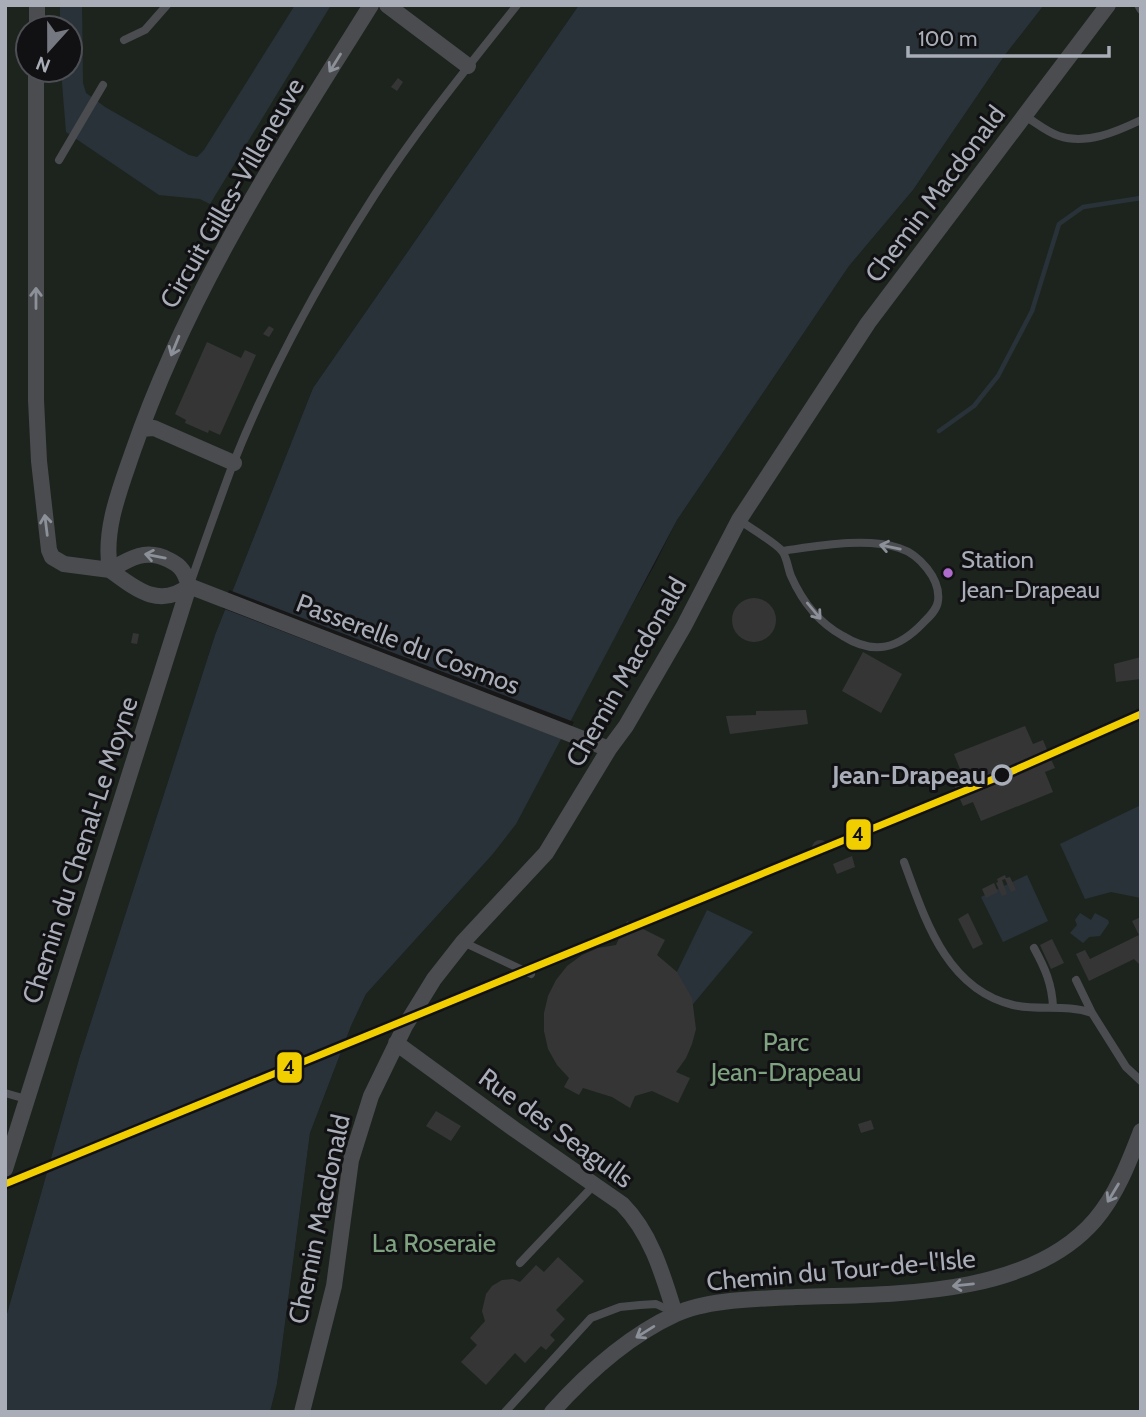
<svg xmlns="http://www.w3.org/2000/svg" width="1146" height="1417" viewBox="0 0 1146 1417" font-family="Cabin,sans-serif">
  <style>
    .green { fill: #1d241e; fill-rule: evenodd }
    .water { fill: #2a3239 }
    .pier { fill: #171717 }
    .lines { fill: none; stroke-linecap: round; stroke-linejoin: round }
    .stream { stroke: #2a3239; stroke-width: 4.5 }
    .building { fill: #353536 }
    .lane { stroke: #4b4c50; stroke-width: 8 }
    .street { stroke: #4b4c50; stroke-width: 16 }
    .metro-1-casing { stroke: #111113; stroke-width: 12 }
    .metro-1 { stroke: #f1ce00; stroke-width: 7 }
    .oneway { stroke: #8c9099 }
    .bus-dot { fill: #b06ccc; stroke: #111113; stroke-width: 2.5 }
    .stop-dot { fill: #111113; stroke: #a8adb8; stroke-width: 3.5 }
    .labels { text-anchor: middle; dominant-baseline: central; stroke-width: 6; stroke-linejoin: round; paint-order: stroke }
    .bus-label { font-size: 24px; fill: #a8adb8; stroke: #111113; text-anchor: start }
    .street-label { font-size: 26px; fill: #a8adb8; stroke: #111113 }
    .stop-label { font-size: 26px; font-weight: bold; fill: #a8adb8; stroke: #111113; text-anchor: end }
    .park-label { font-size: 26px; fill: #7fa381; stroke: #111113 }
    .line-badge { stroke: #111113; stroke-width: 2.5 }
    .pale-badge-label { font-size: 19px; text-anchor: middle; font-weight: bold; fill: #111 }
  </style>
  <rect width="100%" height="100%" fill="#171717"/>
  <path class="green" d="M5,5H579L313,388L215,635L79,1059L5,1321ZM28,28H70V70H28Z
    M1044,5H1141V1412H270L277,1384L310,1133L351,1026L366,994L492,855L654,566L677,520L849,266L913,190L1005,55Z"/>
  <path class="water" d="M60,5H82L83,83L86,93L105,107L189,155L197,157L204,150L295,5H331L210,204L200,199L159,195L66,132L61,70H70V28H60Z
    M579,5H1044L1005,55L913,190L849,266L677,520L516,824L492,855L366,994L351,1026L310,1133L277,1384L270,1412H5V1321L79,1059L215,635L313,388Z
    M1141,805V898L1111,892L1085,899L1060,844Z
    M1027,875L1048,921L1003,942L981,897Z
    M707,910L753,932L679,1021L658,1011Z
    M1080,913L1091,920L1095,913L1108,920L1109,923L1100,936L1089,937L1083,943L1070,933L1077,925L1075,920Z"/>
  <path class="pier" d="M229,590L574,722L565,740L222,608Z"/>
  <g class="lines">
    <path class="stream" d="M939,431L974,406L998,376L1032,311L1059,224L1083,207L1141,198"/>
  </g>
  <path class="building" d="M398,78L403,82L397,91L391,87Z
    M269,326L274,329L269,337L263,334Z
    M207,342L241,358L245,350L256,355L220,435L209,430L208,433L185,423L186,420L175,414Z
    M732 620a22 22 0 1 1 44 0a22 22 0 1 1-44 0Z
    M133,633L139,634L137,644L131,643Z
    M863,652L902,674L881,713L842,691Z
    M1141,657V679L1116,682L1114,664Z
    M806,710L808,724L730,734L726,716L756,715V711Z
    M1025,726L1033,744L1043,740L1050,757L1055,768L1045,772L1053,792L981,821L973,802L963,806L951,778L962,774L954,754Z
    M812 848a8 8 0 1 1 16 0a8 8 0 1 1-16 0Z
    M852,856L855,867L837,874L833,864Z
    M1005,875L1006,878L1010,877L1016,890L1011,892L1005,879L1002,880L1007,894L1002,896L996,883L998,882L997,879Z
    M994,883L998,892L986,898L982,889Z
    M968,913L983,944L973,949L958,919Z
    M1141,917V966L1134,959L1089,981L1076,954L1085,950L1090,959L1139,935L1132,921Z
    M627,921L665,940L657,955L677,972L692,998L696,1029L692,1044L686,1058L676,1072L690,1078L678,1103L652,1091L635,1096L630,1108L612,1097L583,1088L579,1095L564,1087L569,1078L557,1065L548,1049L544,1031V1013L548,996L556,980L567,966L582,955L598,948L616,945Z
    M1052,939L1064,963L1051,969L1040,945Z
    M436,1111L461,1126L451,1141L426,1126Z
    M871,1120L874,1129L861,1133L858,1124Z
    M558,1257L584,1281L556,1310L565,1319L550,1335L555,1340L546,1350L541,1346L525,1363L515,1353L486,1385L461,1362L477,1345L470,1338L485,1321L482,1311L486,1294L492,1286L502,1280L513,1279L520,1282L536,1265L544,1272Z"/>
  <g class="lines">
    <path class="lane" d="M1138,5L1141,10
      M124,40L145,30L167,5
      M1025,116C1035,122 1047,132 1059,136C1086,145 1116,132 1141,120
      M59,160L103,85
      M739,520C749,527 776,543 782,551C787,557 788,569 791,576C802,601 819,623 843,636C875,656 899,648 923,623C929,617 937,610 938,601C941,579 919,554 899,548C865,537 818,546 782,551
      M190,584C204,544 218,504 233,464C270,371 320,280 374,196C417,129 467,68 517,5
      M904,862C925,919 946,989 1013,1005C1039,1011 1066,1004 1092,1013L1126,1067L1141,1081
      M463,942L531,974
      M1034,948C1045,968 1052,984 1053,1007
      M1076,980L1092,1013
      M5,1093L26,1099
      M520,1263L594,1185
      M505,1412L591,1318L620,1307L640,1305L656,1304L673,1312"/>
    <path class="street" d="M387,5L468,66
      M37,28V5
      M36,70V400L39,461L49,550L52,557L64,564L110,570
      M141,429L154,428L234,463
      M110,570C103,530 120,489 133,451C190,287 280,151 371,5
      M110,570C130,558 146,548 169,560C182,566 185,573 189,586
      M110,570C136,589 159,609 189,586
      M189,586L609,749
      M396,1043L514,1129L622,1204C651,1233 663,1275 675,1314
      M5,1169L189,586
      M302,1412L334,1286L351,1160L371,1096L405,1026L434,979L463,942L546,853L609,749L626,726L684,626L739,520L868,323L1108,5
      M552,1412C587,1373 628,1336 676,1314C707,1299 761,1299 796,1297C890,1294 1028,1298 1095,1220C1117,1194 1129,1162 1141,1131"/>
    <defs>
      <path id="metro-1" d="M5,1184L1008,773L1141,714"/>
    </defs>
    <use href="#metro-1" class="metro-1-casing"/>
    <use href="#metro-1" class="metro-1"/>
  </g>
  <defs><path id="oneway-shaft" d="M-6 0H5M1.5-3L5.5 0L1.5 3" fill="none" stroke-width="1.6" stroke-linecap="round" stroke-linejoin="round" transform="scale(1.75)"/></defs>
  <g class="oneway">
    <use href="#oneway-shaft" transform="translate(335 63) rotate(122)"/>
    <use href="#oneway-shaft" transform="translate(36 298) rotate(-90)"/>
    <use href="#oneway-shaft" transform="translate(175 346) rotate(112)"/>
    <use href="#oneway-shaft" transform="translate(46 525) rotate(-97)"/>
    <use href="#oneway-shaft" transform="translate(890 547) rotate(-168)"/>
    <use href="#oneway-shaft" transform="translate(155 556) rotate(-169)"/>
    <use href="#oneway-shaft" transform="translate(814 611) rotate(50)"/>
    <use href="#oneway-shaft" transform="translate(1113 1193) rotate(121)"/>
    <use href="#oneway-shaft" transform="translate(963 1285) rotate(174)"/>
    <use href="#oneway-shaft" transform="translate(645 1332) rotate(148)"/>
  </g>
  <circle class="bus-dot" cx="948" cy="573" r="6"/>
  <circle class="stop-dot" cx="1002" cy="775" r="9"/>
  <g class="labels">
    <g class="bus-label">
      <text x="961" y="559">Station<tspan x="961" dy="30">Jean-Drapeau</tspan></text>
    </g>
    <g class="street-label">
      <text transform="translate(232 193) rotate(-60)">Circuit Gilles-Villeneuve</text>
      <text transform="translate(935 194) rotate(-53)">Chemin Macdonald</text>
      <text transform="translate(408 644) rotate(21)">Passerelle du Cosmos</text>
      <text transform="translate(626 672) rotate(-60)">Chemin Macdonald</text>
      <text transform="translate(80 850) rotate(-72)">Chemin du Chenal-Le Moyne</text>
      <text transform="translate(556 1128) rotate(36)">Rue des Seagulls</text>
      <text transform="translate(319 1219) rotate(-78)">Chemin Macdonald</text>
      <text transform="translate(841 1270) rotate(-5)">Chemin du Tour-de-l'Isle</text>
    </g>
    <g class="stop-label">
      <text x="986" y="775">Jean-Drapeau</text>
    </g>
    <g class="park-label">
      <text x="786" y="1042">Parc<tspan x="786" dy="30">Jean-Drapeau</tspan></text>
      <text x="434" y="1243">La Roseraie</text>
    </g>
  </g>
  <g class="line-badge">
    <rect x="845" y="818" width="27" height="33" rx="7" fill="#f1ce00"/>
    <rect x="276" y="1051" width="27" height="33" rx="7" fill="#f1ce00"/>
  </g>
  <g class="pale-badge-label">
    <text x="858" y="841">4</text>
    <text x="289" y="1074">4</text>
  </g>
  <rect width="1146" height="1417" fill="none" stroke="#a8adb8" stroke-width="14"/>
  <g transform="translate(49 49) rotate(201)"><circle r="33" fill="#111113" stroke="#4d4f55" stroke-width="2"/>
  <path d="M0-5L12 26L0 18L-12 26Z" fill="#757880"/>
  <text y="-10" font-size="19" font-weight="bold" text-anchor="middle" fill="#a8adb8">N</text>
  </g>
  <path d="M908 46v10h201v-10" fill="none" stroke="#a8adb8" stroke-width="3.5"/>
  <text x="918" y="46" font-size="21" fill="#a8adb8" stroke="#111113" stroke-width="5" paint-order="stroke">100 m</text>
</svg>
